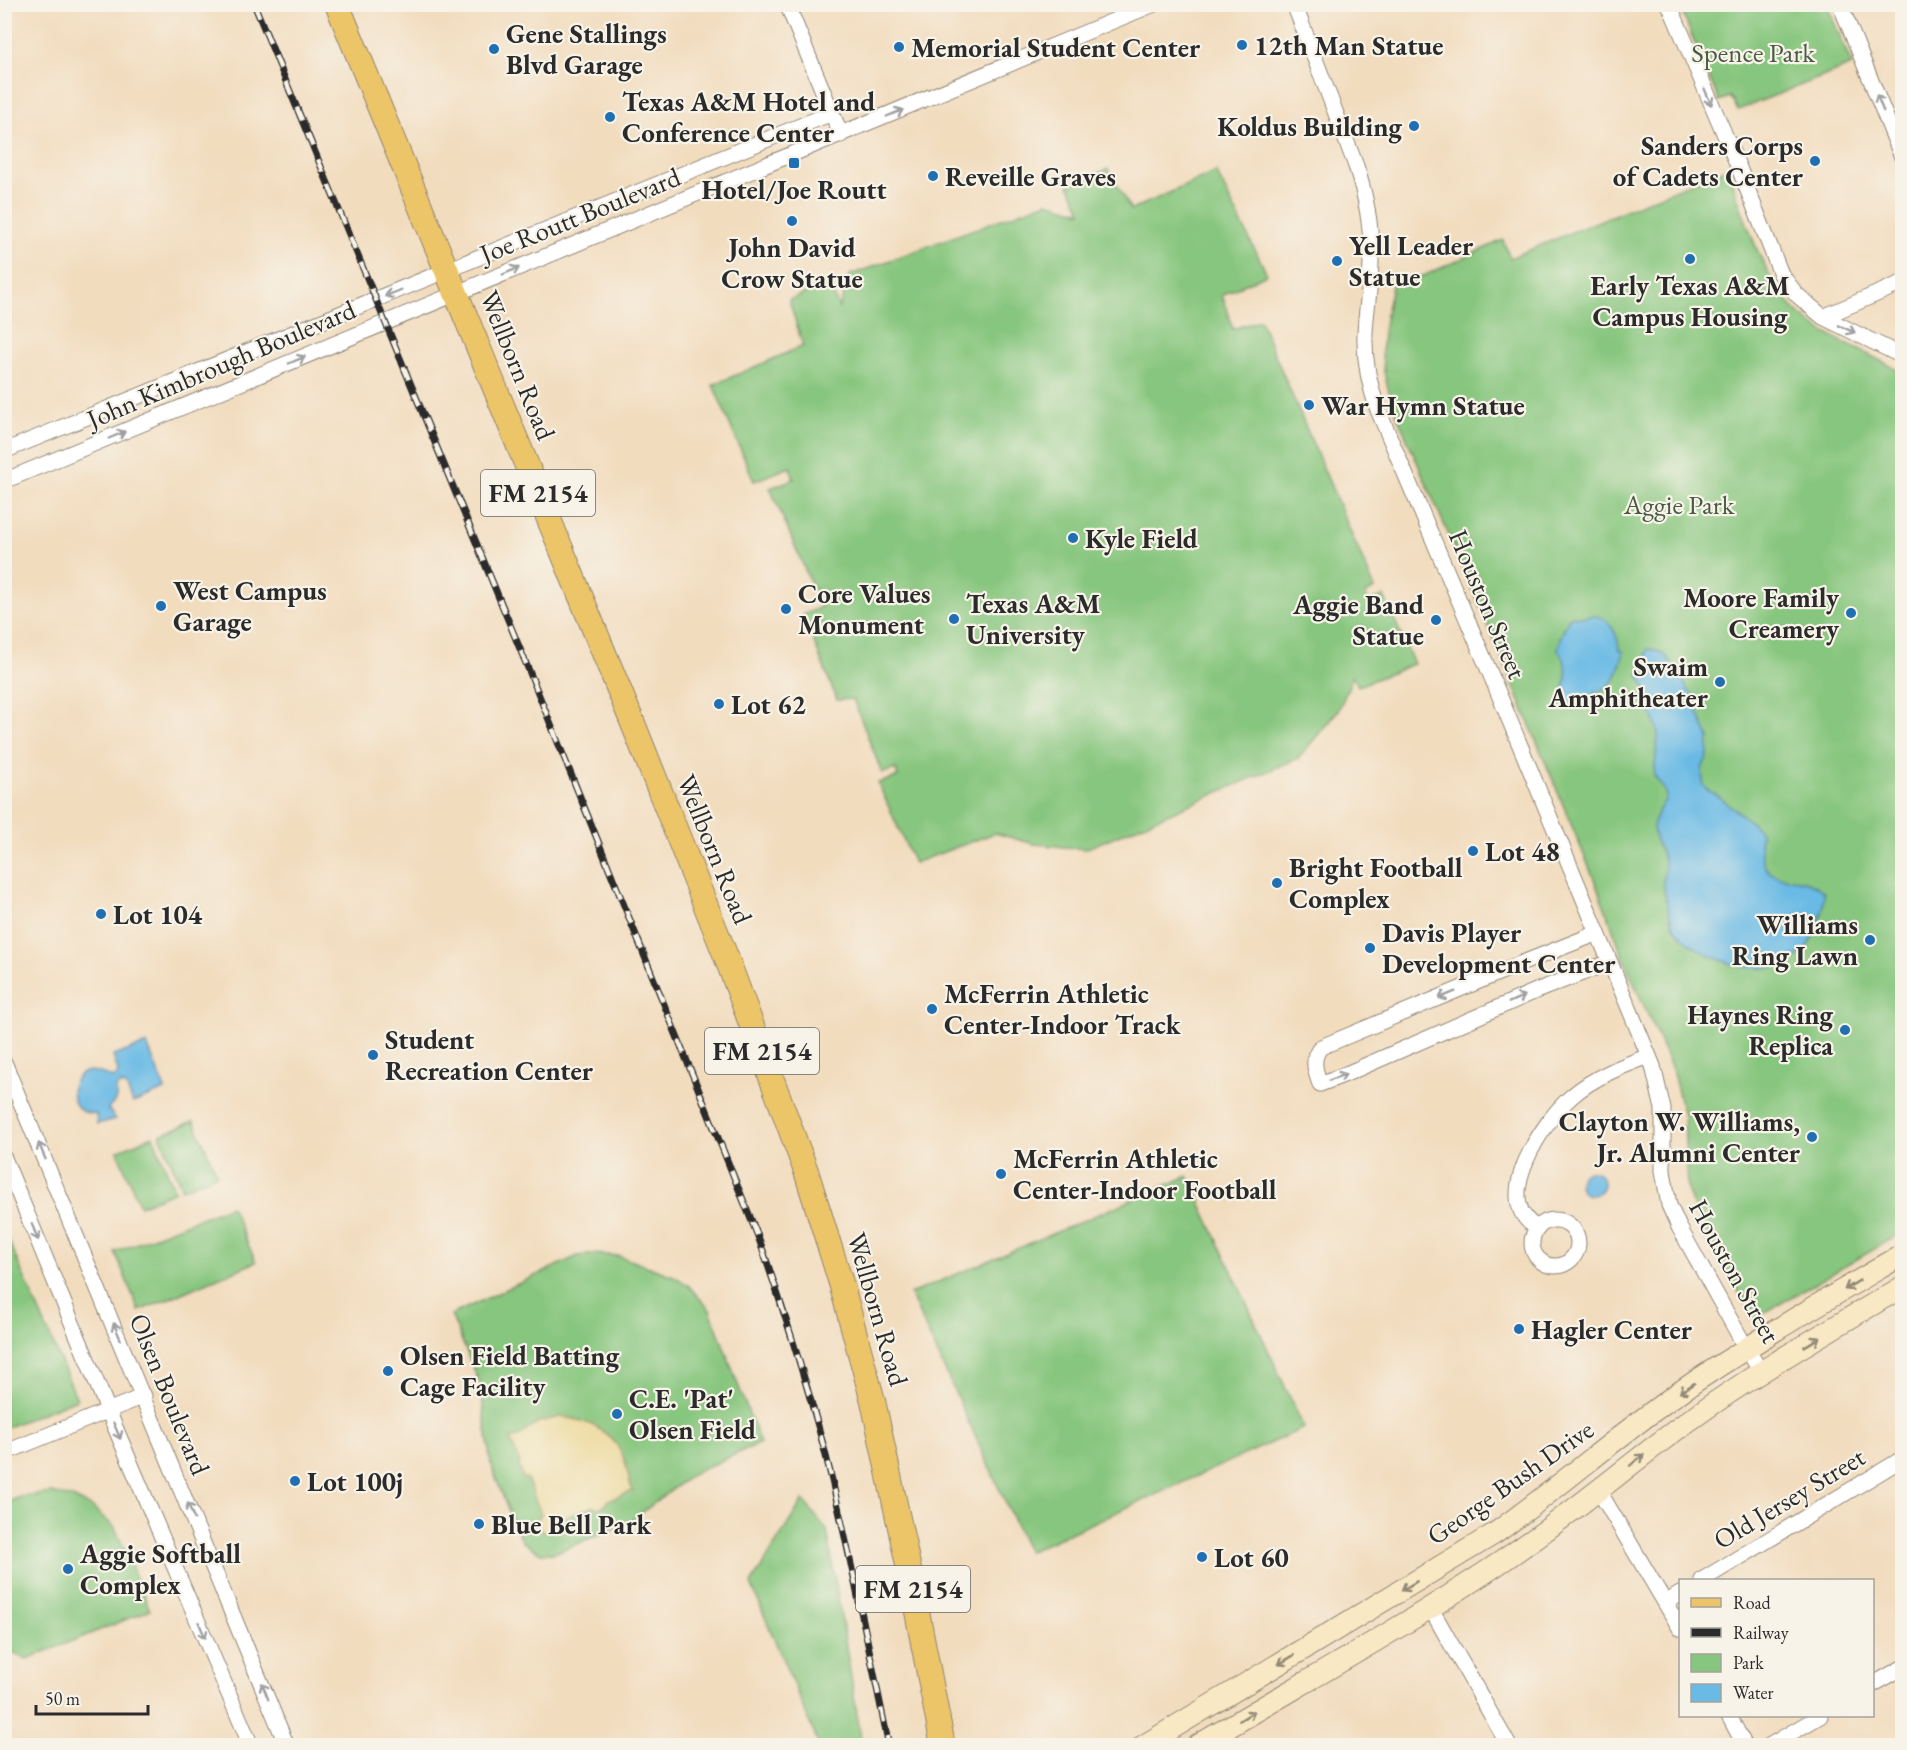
<svg xmlns="http://www.w3.org/2000/svg" width="1907" height="1750" viewBox="0 0 1907 1750" font-family="'EB Garamond',serif">
  <style>
    .green { fill: #87c67e; stroke: #597854; stroke-width: 1.5 }
    .sand { fill: #eeda9e; stroke: #8c8264; stroke-width: 1.5 }
    .water { fill: #69bae5; stroke: #4a7288; stroke-width: 1.5 }
    .lines { fill: none; stroke-linecap: round; stroke-linejoin: round }
    .street-casing { stroke: #8e8474; stroke-width: 17 }
    .secondary-casing { stroke: #8e8474; stroke-width: 23 }
    .primary-casing { stroke: #8e8474; stroke-width: 26 }
    .street { stroke: #fff; stroke-width: 15 }
    .secondary { stroke: #f8e8c3; stroke-width: 21 }
    .primary { stroke: #edc569; stroke-width: 24 }
    .rail-casing { stroke: #2b2b2b; stroke-width: 7 }
    .rail { stroke: #f7f3e8; stroke-width: 4.5; stroke-dasharray: 14; stroke-linecap: butt }
    .oneway { stroke: #a0a0a0 }
    .oneway2 { stroke: #928a77 }
    .poi-dot { fill: #1f6fb2; stroke: #f7f3e8; stroke-width: 2 }
    .labels { text-anchor: middle; dominant-baseline: central; stroke-width: 4.5; stroke-linejoin: round; paint-order: stroke }
    .shield { fill: #f7f3e8; stroke: #686764; stroke-width: 1.5 }
    .shield-label { font-size: 26px; font-weight: bold; fill: #2b2b2b }
    .poi-label { font-size: 27px; font-weight: bold; fill: #2b2b2b; stroke: #f7f3e8; text-anchor: start }
    .park-label { font-size: 27px; fill: #475a44; stroke: #f7f3e8 }
    .street-label { font-size: 27px; fill: #2b2b2b; stroke: #f7f3e8 }
  </style>
  <rect width="100%" height="100%" fill="#f7f3e8"/>
  <filter id="ink" filterUnits="userSpaceOnUse"><feTurbulence type="fractalNoise" baseFrequency=".0167" numOctaves="2"/><feDisplacementMap in="SourceGraphic" scale="12" xChannelSelector="R" yChannelSelector="G"/><feConvolveMatrix kernelMatrix="1 2 1 2 8 2 1 2 1" color-interpolation-filters="sRGB"/></filter>
  <filter id="wash" filterUnits="userSpaceOnUse"><feTurbulence type="fractalNoise" baseFrequency=".008" numOctaves="4" result="noise"/><feDisplacementMap in="SourceGraphic" scale="24" xChannelSelector="R" yChannelSelector="G"/><feGaussianBlur stdDeviation="1.35" result="paint"/><feColorMatrix in="noise" values="0 0 0 0 0 0 0 0 0 0 0 0 0 0 0 0 0 1.4 0 .05"/><feComposite in="paint" operator="in"/></filter>
  <g filter="url(#wash)">
    <rect width="100%" height="100%" fill="#f2dcbe"/>
    <path class="green" d="M1679,5H1827L1852,65L1738,110L1730,97L1719,101Z
      M1727,168C1746,218 1761,282 1803,317C1831,341 1872,353 1902,373V1233L1754,1319L1696,1215L1687,1189L1684,1116L1672,1069L1629,972L1594,879L1501,656L1398,418C1376,359 1379,343 1393,282L1412,281L1503,240L1510,258Z
      M1108,169L1131,210L1216,172L1267,274L1222,295L1233,329L1260,320L1375,589L1365,594L1369,602L1384,596L1414,664L1358,686L1353,676L1339,709L1299,758L1085,849L1034,844L995,833L914,863L878,783L898,777L896,769L882,773L853,699L837,700L803,615L821,607L770,488L794,479L790,467L754,481L713,385L803,346L789,300L829,284L839,308L850,275L1047,202L1082,212L1069,185Z
      M194,1121L217,1174L182,1189L160,1135Z
      M153,1136L175,1191L140,1206L117,1151Z
      M1188,1176L1304,1428L1028,1552L910,1294Z
      M231,1206L256,1262L139,1311L115,1252Z
      M4,1230L77,1399L5,1428H4Z
      M593,1254L619,1256L676,1277L688,1285L710,1310L760,1443L694,1473L629,1522L555,1553H541L523,1542L510,1515L491,1465L480,1384L451,1315L578,1256Z
      M52,1493L73,1498L93,1508L115,1528L150,1610L27,1659L5,1649V1503L20,1497Z
      M803,1500L827,1530L862,1745H819L751,1584Z"/>
    <path class="sand" d="M560,1417C585,1419 611,1430 622,1454C628,1466 627,1479 633,1491L608,1500L606,1505L597,1508L594,1506L556,1521L555,1528L551,1532C542,1531 539,1530 537,1521L541,1514L527,1478H523L519,1465L520,1463L510,1439L518,1437L539,1422Z"/>
    <path class="water" d="M1573,616C1581,619 1585,616 1593,616C1609,615 1618,635 1619,649L1624,652C1618,672 1616,688 1593,693L1591,705C1580,702 1573,710 1564,703C1562,676 1574,675 1558,650L1560,638L1569,618Z
      M1648,649C1661,650 1668,656 1673,667L1684,671C1682,682 1686,691 1696,696L1694,703L1709,738L1708,754L1702,769L1703,786L1712,793L1717,795C1732,808 1748,818 1761,832C1754,899 1801,865 1824,893C1821,959 1777,983 1718,959C1701,952 1681,940 1672,923C1670,918 1664,890 1663,884C1663,877 1665,871 1665,865C1663,851 1650,837 1654,822C1656,813 1663,805 1666,797L1664,789L1654,776L1658,736L1656,725L1645,696V685L1639,676Z
      M147,1044L165,1090L133,1103L126,1086L120,1084L116,1088V1100L108,1109L116,1119L97,1124L96,1114C91,1113 86,1113 82,1111C68,1102 69,1078 85,1072C93,1069 105,1075 113,1078L117,1076L118,1071L113,1056Z
      M1579 1183a12 12 0 1 1 24 0a12 12 0 1 1-24 0Z"/>
  </g>
  <g filter="url(#ink)">
    <g class="lines">
      <defs>
        <path id="street" d="M787,4L841,135
          M1294,4L1356,166C1366,196 1372,229 1371,260C1371,285 1366,309 1365,333C1364,360 1369,385 1378,410L1490,673L1653,1066L1663,1109V1171L1669,1205L1679,1227L1746,1348L1762,1373
          M1669,4L1739,168L1781,274L1796,294L1823,317L1902,356
          M1840,4L1902,157
          M1823,317L1902,283
          M4,451L832,113
          M4,481L1154,4
          M1598,933L1515,966L1321,1047C1311,1058 1315,1071 1320,1084L1346,1074L1536,991L1610,962
          M4,1062L287,1746
          M4,1158L115,1427L251,1746
          M1532 1243a23 23 0 1 1 46 0a23 23 0 1 1-46 0Z
          M1538,1228C1488,1202 1544,1120 1572,1096C1594,1077 1622,1066 1649,1056
          M4,1453L144,1396
          M1599,1491L1680,1628
          M1702,1580L1902,1459
          M1667,1602L1680,1594
          M1430,1607L1509,1746
          M1872,1685L1902,1668
          M1729,1716L1745,1746
          M1769,1746L1820,1716"/>
        <path id="secondary" d="M1143,1746L1494,1534C1556,1490 1612,1440 1674,1396C1748,1345 1826,1300 1902,1255
          M1197,1746C1302,1683 1414,1622 1514,1553C1574,1512 1629,1464 1687,1422C1756,1372 1830,1330 1902,1287"/>
        <path id="primary" d="M337,4L634,726L727,959L806,1171L841,1283L873,1401L908,1565L943,1746"/>
      </defs>
      <use href="#street" class="street-casing"/>
      <use href="#secondary" class="secondary-casing"/>
      <use href="#primary" class="primary-casing"/>
      <use href="#street" class="street"/>
      <use href="#secondary" class="secondary"/>
      <use href="#primary" class="primary"/>
      <defs>
        <path id="rail" d="M254,4L532,678L759,1239C783,1308 805,1377 824,1448C849,1546 868,1646 889,1746"/>
      </defs>
      <use href="#rail" class="rail-casing"/>
      <use href="#rail" class="rail"/>
    </g>
    <defs><path id="oneway-shaft" d="M-6 0H5M1.5-3L5.5 0L1.5 3" fill="none" stroke-width="1.6" stroke-linecap="round" stroke-linejoin="round" transform="scale(1.5)"/></defs>
    <g class="oneway">
      <use href="#oneway-shaft" transform="translate(1708 97) rotate(67)"/>
      <use href="#oneway-shaft" transform="translate(1880 103) rotate(-112)"/>
      <use href="#oneway-shaft" transform="translate(895 113) rotate(-23)"/>
      <use href="#oneway-shaft" transform="translate(511 271) rotate(-23)"/>
      <use href="#oneway-shaft" transform="translate(393 293) rotate(158)"/>
      <use href="#oneway-shaft" transform="translate(1847 329) rotate(24)"/>
      <use href="#oneway-shaft" transform="translate(297 360) rotate(-23)"/>
      <use href="#oneway-shaft" transform="translate(117 435) rotate(-23)"/>
      <use href="#oneway-shaft" transform="translate(1447 995) rotate(158)"/>
      <use href="#oneway-shaft" transform="translate(1517 999) rotate(-24)"/>
      <use href="#oneway-shaft" transform="translate(1338 1077) rotate(-20)"/>
      <use href="#oneway-shaft" transform="translate(42 1151) rotate(-113)"/>
      <use href="#oneway-shaft" transform="translate(35 1232) rotate(68)"/>
      <use href="#oneway-shaft" transform="translate(117 1331) rotate(-113)"/>
      <use href="#oneway-shaft" transform="translate(117 1431) rotate(67)"/>
      <use href="#oneway-shaft" transform="translate(191 1511) rotate(-112)"/>
      <use href="#oneway-shaft" transform="translate(202 1630) rotate(67)"/>
      <use href="#oneway-shaft" transform="translate(265 1691) rotate(-112)"/>
    </g>
    <g class="oneway2">
      <use href="#oneway-shaft" transform="translate(1852 1285) rotate(149)"/>
      <use href="#oneway-shaft" transform="translate(1812 1342) rotate(-31)"/>
      <use href="#oneway-shaft" transform="translate(1687 1388) rotate(146)"/>
      <use href="#oneway-shaft" transform="translate(1637 1460) rotate(-39)"/>
      <use href="#oneway-shaft" transform="translate(1409 1586) rotate(149)"/>
      <use href="#oneway-shaft" transform="translate(1286 1660) rotate(149)"/>
      <use href="#oneway-shaft" transform="translate(1247 1716) rotate(-31)"/>
    </g>
  </g>
  <g class="poi-dot">
    <circle cx="1242" cy="45" r="6"/>
    <circle cx="899" cy="47" r="6"/>
    <circle cx="494" cy="49" r="6"/>
    <circle cx="610" cy="117" r="6"/>
    <circle cx="1414" cy="126" r="6"/>
    <circle cx="1815" cy="161" r="6"/>
    <rect x="788" y="157" width="12" height="12" rx="3"/>
    <circle cx="933" cy="176" r="6"/>
    <circle cx="792" cy="221" r="6"/>
    <circle cx="1690" cy="259" r="6"/>
    <circle cx="1337" cy="261" r="6"/>
    <circle cx="1309" cy="405" r="6"/>
    <circle cx="1073" cy="538" r="6"/>
    <circle cx="161" cy="606" r="6"/>
    <circle cx="786" cy="609" r="6"/>
    <circle cx="1851" cy="613" r="6"/>
    <circle cx="954" cy="619" r="6"/>
    <circle cx="1436" cy="620" r="6"/>
    <circle cx="1720" cy="682" r="6"/>
    <circle cx="719" cy="704" r="6"/>
    <circle cx="1473" cy="851" r="6"/>
    <circle cx="1277" cy="883" r="6"/>
    <circle cx="101" cy="914" r="6"/>
    <circle cx="1870" cy="940" r="6"/>
    <circle cx="1370" cy="948" r="6"/>
    <circle cx="932" cy="1009" r="6"/>
    <circle cx="1845" cy="1030" r="6"/>
    <circle cx="373" cy="1055" r="6"/>
    <circle cx="1812" cy="1137" r="6"/>
    <circle cx="1001" cy="1174" r="6"/>
    <circle cx="1519" cy="1329" r="6"/>
    <circle cx="388" cy="1371" r="6"/>
    <circle cx="617" cy="1414" r="6"/>
    <circle cx="295" cy="1481" r="6"/>
    <circle cx="479" cy="1524" r="6"/>
    <circle cx="1202" cy="1557" r="6"/>
    <circle cx="68" cy="1569" r="6"/>
  </g>
  <g class="labels">
    <g class="shield">
      <rect x="481" y="470" width="114" height="46" rx="4.5"/>
      <rect x="705" y="1028" width="114" height="46" rx="4.5"/>
      <rect x="856" y="1566" width="114" height="46" rx="4.5"/>
    </g>
    <g class="shield-label">
      <text x="538" y="493">FM 2154</text>
      <text x="762" y="1051">FM 2154</text>
      <text x="913" y="1589">FM 2154</text>
    </g>
    <g class="poi-label">
      <text x="506" y="33">Gene Stallings<tspan x="506" dy="31">Blvd Garage</tspan></text>
      <text x="1254" y="45">12th Man Statue</text>
      <text x="911" y="47">Memorial Student Center</text>
      <text x="622" y="101">Texas A&amp;M Hotel and<tspan x="622" dy="31">Conference Center</tspan></text>
      <text x="1402" y="126" text-anchor="end">Koldus Building</text>
      <text x="1803" y="145" text-anchor="end">Sanders Corps<tspan x="1803" dy="31">of Cadets Center</tspan></text>
      <text x="945" y="176">Reveille Graves</text>
      <text x="794" y="189" text-anchor="middle">Hotel/Joe Routt</text>
      <text x="1349" y="245">Yell Leader<tspan x="1349" dy="31">Statue</tspan></text>
      <text x="792" y="247" text-anchor="middle">John David<tspan x="792" dy="31">Crow Statue</tspan></text>
      <text x="1690" y="285" text-anchor="middle">Early Texas A&amp;M<tspan x="1690" dy="31">Campus Housing</tspan></text>
      <text x="1321" y="405">War Hymn Statue</text>
      <text x="1085" y="538">Kyle Field</text>
      <text x="173" y="590">West Campus<tspan x="173" dy="31">Garage</tspan></text>
      <text x="798" y="593">Core Values<tspan x="798" dy="31">Monument</tspan></text>
      <text x="1839" y="597" text-anchor="end">Moore Family<tspan x="1839" dy="31">Creamery</tspan></text>
      <text x="966" y="603">Texas A&amp;M<tspan x="966" dy="31">University</tspan></text>
      <text x="1424" y="604" text-anchor="end">Aggie Band<tspan x="1424" dy="31">Statue</tspan></text>
      <text x="1708" y="666" text-anchor="end">Swaim<tspan x="1708" dy="31">Amphitheater</tspan></text>
      <text x="731" y="704">Lot 62</text>
      <text x="1485" y="851">Lot 48</text>
      <text x="1289" y="867">Bright Football<tspan x="1289" dy="31">Complex</tspan></text>
      <text x="113" y="914">Lot 104</text>
      <text x="1858" y="924" text-anchor="end">Williams<tspan x="1858" dy="31">Ring Lawn</tspan></text>
      <text x="1382" y="932">Davis Player<tspan x="1382" dy="31">Development Center</tspan></text>
      <text x="944" y="993">McFerrin Athletic<tspan x="944" dy="31">Center-Indoor Track</tspan></text>
      <text x="1833" y="1014" text-anchor="end">Haynes Ring<tspan x="1833" dy="31">Replica</tspan></text>
      <text x="385" y="1039">Student<tspan x="385" dy="31">Recreation Center</tspan></text>
      <text x="1800" y="1121" text-anchor="end">Clayton W. Williams,<tspan x="1800" dy="31">Jr. Alumni Center</tspan></text>
      <text x="1013" y="1158">McFerrin Athletic<tspan x="1013" dy="31">Center-Indoor Football</tspan></text>
      <text x="1531" y="1329">Hagler Center</text>
      <text x="400" y="1355">Olsen Field Batting<tspan x="400" dy="31">Cage Facility</tspan></text>
      <text x="629" y="1398">C.E. 'Pat'<tspan x="629" dy="31">Olsen Field</tspan></text>
      <text x="307" y="1481">Lot 100j</text>
      <text x="491" y="1524">Blue Bell Park</text>
      <text x="80" y="1553">Aggie Softball<tspan x="80" dy="31">Complex</tspan></text>
      <text x="1214" y="1557">Lot 60</text>
    </g>
    <g class="park-label">
      <text x="1753" y="52">Spence Park</text>
      <text x="1679" y="504">Aggie Park</text>
    </g>
    <g class="street-label">
      <text transform="translate(580 215) rotate(-22)">Joe Routt Boulevard</text>
      <text transform="translate(221 364) rotate(-23)">John Kimbrough Boulevard</text>
      <text transform="translate(518 365) rotate(68)">Wellborn Road</text>
      <text transform="translate(1488 604) rotate(67)">Houston Street</text>
      <text transform="translate(715 849) rotate(68)">Wellborn Road</text>
      <text transform="translate(1735 1271) rotate(61)">Houston Street</text>
      <text transform="translate(878 1309) rotate(74)">Wellborn Road</text>
      <text transform="translate(170 1394) rotate(68)">Olsen Boulevard</text>
      <text transform="translate(1510 1482) rotate(-35)">George Bush Drive</text>
      <text transform="translate(1789 1498) rotate(-31)">Old Jersey Street</text>
    </g>
  </g>
  <rect width="1907" height="1750" fill="none" stroke="#f7f3e8" stroke-width="24"/>
  <rect x="1679" y="1579" width="195" height="138" fill="#f7f3e8" stroke="#a5a39c" stroke-width="1.5"/>
  <rect x="1691" y="1598" width="30" height="9" fill="#edc569" stroke="#a5a39c" stroke-width="1.5"/>
  <text x="1733" y="1609" font-size="18" fill="#2b2b2b">Road</text>
  <rect x="1691" y="1628" width="30" height="9" fill="#2b2b2b" stroke="#a5a39c" stroke-width="1.5"/>
  <text x="1733" y="1639" font-size="18" fill="#2b2b2b">Railway</text>
  <rect x="1691" y="1654" width="30" height="18" fill="#87c67e" stroke="#a5a39c" stroke-width="1.5"/>
  <text x="1733" y="1669" font-size="18" fill="#2b2b2b">Park</text>
  <rect x="1691" y="1684" width="30" height="18" fill="#69bae5" stroke="#a5a39c" stroke-width="1.5"/>
  <text x="1733" y="1699" font-size="18" fill="#2b2b2b">Water</text>
  <path d="M36 1705v9h112v-9" fill="none" stroke="#2b2b2b" stroke-width="3"/>
  <text x="45" y="1705" font-size="18" fill="#2b2b2b" stroke="#f7f3e8" stroke-width="4.5" paint-order="stroke">50 m</text>
</svg>
